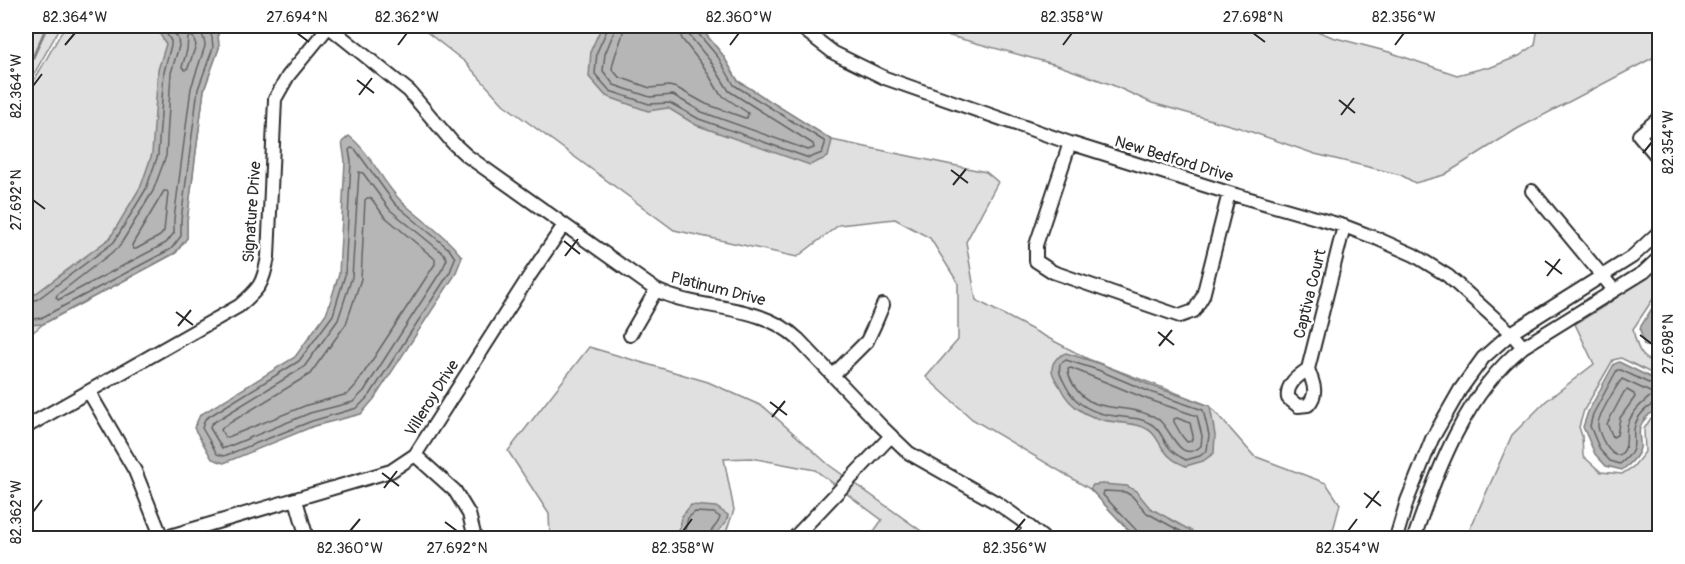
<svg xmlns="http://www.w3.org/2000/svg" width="1685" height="564" viewBox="0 0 1685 564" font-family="Pangolin,sans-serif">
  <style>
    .green { fill: #e0e0e0; stroke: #868686; stroke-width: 1.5 }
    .water { fill: #b6b6b6; stroke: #7e7e7e; stroke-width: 1.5 }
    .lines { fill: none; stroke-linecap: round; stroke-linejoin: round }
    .shore { stroke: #636363; stroke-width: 1.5 }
    .stream { stroke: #7e7e7e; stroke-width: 3 }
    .minor-casing { stroke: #2b2b2b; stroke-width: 16 }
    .minor { stroke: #fff; stroke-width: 12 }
    .ticks { fill: none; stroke: #2b2b2b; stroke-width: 2 }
    .labels { text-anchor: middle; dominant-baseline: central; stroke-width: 5; stroke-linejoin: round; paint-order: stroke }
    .street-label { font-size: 16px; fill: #2b2b2b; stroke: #fff }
    .neatline { fill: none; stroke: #2b2b2b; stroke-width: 2 }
    .ticks-label { font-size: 15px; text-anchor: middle; fill: #2b2b2b }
  </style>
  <rect width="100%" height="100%" fill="#fff"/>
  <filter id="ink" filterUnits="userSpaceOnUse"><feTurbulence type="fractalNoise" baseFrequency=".0167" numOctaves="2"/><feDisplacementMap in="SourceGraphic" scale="12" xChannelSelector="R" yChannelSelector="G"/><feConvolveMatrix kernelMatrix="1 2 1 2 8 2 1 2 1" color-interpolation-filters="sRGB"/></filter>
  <g filter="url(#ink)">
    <path class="green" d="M26,26H61L26,88Z
      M65,26H212L218,34L219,48L204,90L187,221V238L176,253L43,324L26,338V95Z
      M419,26H699L722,54L738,81L832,140L986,172L998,182L966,242L976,300L1088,359L1210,406L1254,456L1326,483L1340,504L1331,538H1136L1090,489L972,419L926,377L958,340V283L930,238L895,219L839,225L797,257L674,230L503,104L465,62Z
      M913,26H1305L1332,37L1389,52L1457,75L1484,68H1489L1519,56L1535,45L1537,33L1542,26H1659L1660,54L1517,129L1444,175L1415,183L1401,175L1315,154L1240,128L1152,103L1110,84L1057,65Z
      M1659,266V290L1633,329C1637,350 1640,356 1659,368V377L1621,358L1613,360L1584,410L1579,427L1582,436L1583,456L1601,472L1622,474L1633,467L1645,452L1644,429L1651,418L1659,417V538H1466L1512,435L1546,401L1594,364L1575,324L1608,304Z
      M589,347L708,382L764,407L829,465L931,538H869L882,520L815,470L751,458L724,459L734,510L726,532L721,538H550L549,514L508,451Z"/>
    <path class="water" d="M155,26H212L218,34L219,48L204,90L187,221V238L175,253L43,324L26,325V298L35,294L110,238L141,186L152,154L158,70L166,44Z
      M602,26H699L722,54L738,81L832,140L828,157L810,165L696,125L668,108L648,111L606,96L589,77L591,50Z
      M349,136C371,153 381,181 401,201C421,220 445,234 462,257L455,275L374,399L361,414L314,426L224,463L212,459L194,428L200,415L295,357L327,312L339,274L345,161L342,142Z
      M1659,297L1660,349H1659C1654,345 1649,348 1644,345L1640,330L1641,326Z
      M1066,353L1101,364L1152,386L1210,406L1215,435L1214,453L1203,461L1186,466C1177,462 1170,459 1164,450C1158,443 1156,433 1147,429C1138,423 1126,424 1116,422C1092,420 1070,409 1060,387C1057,381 1052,376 1052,370C1052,361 1058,356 1066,353Z
      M1619,362L1660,382L1659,408C1651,411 1643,419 1640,428C1638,435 1641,442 1640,448C1638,458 1629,465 1622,470L1606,466L1595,454L1583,427L1588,412L1608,375L1614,364Z
      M1102,484L1127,486L1136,491L1150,508L1204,538H1136L1090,489L1093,485Z
      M691,505L716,507L728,515L726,522L713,538H670L680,527L682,516Z"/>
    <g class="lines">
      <path class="shore" d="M170,26L178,39L179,46L171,73L166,156L153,191L119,247L57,295L56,297L58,300L166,243L174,233V219L191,88L205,46C205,38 200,33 200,26
        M608,26L607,30L597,52L595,74L610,91L649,104L670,103L699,119L809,158L822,153L825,144L824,141L734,85L718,57L696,31L695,26
        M615,26L614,32L605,54L603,71L614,85L650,97L673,95L702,112L808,150L814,148L813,144L729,91L711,62L689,35L687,26
        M624,26C623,41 614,52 612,69L619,77L650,88L669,86L677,88L706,104L745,118H747L748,113L720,94L704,67L682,39L678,26
        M189,36L193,37L196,45L188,68L185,70L182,67L187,50L188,38Z
        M351,148L355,149L395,204L449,249L455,258L450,272L370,395L357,408L312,421L224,456L217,454L202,428L205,419L299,361L333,315L345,275L351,161L349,150Z
        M359,172L363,173L390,210L444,254L447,259L443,268L364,391L353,402L310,413L225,448H222L210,428L211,424L304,367L338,320L352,277Z
        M164,191H167L168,193L164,231L160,236L136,249H133L132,245Z
        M367,198H371L384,216L435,259V264L356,385L348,394L307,405L228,437H225L221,430L223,427L310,374L346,324L361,279L365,200Z
        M26,303L38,299L114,242L146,189L158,155L164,72L171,45V41L162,26
        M26,320L41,318L171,249L181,236V220L198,89L213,48L212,37L208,30L207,26
        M1066,360L1098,370L1150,392L1203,410L1209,435L1207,450L1200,456L1186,460C1179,456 1172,453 1168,446C1162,438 1160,429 1151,424C1140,417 1127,418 1115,416C1095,414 1075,405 1066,386C1062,378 1058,373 1060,364Z
        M1071,368L1147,399L1197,416L1202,436L1201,446C1180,464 1173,433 1161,422C1158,418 1154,416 1149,415C1124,403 1092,415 1074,386C1071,381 1068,375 1068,369Z
        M1622,379L1650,392L1652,395C1643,403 1633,410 1628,423C1624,432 1630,447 1621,454C1611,461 1597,432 1598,424C1598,416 1617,385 1622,379Z
        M1660,387L1655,386L1621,370H1617L1593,414L1590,426L1600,450L1610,461L1620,464C1625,460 1631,455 1633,449C1635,443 1633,436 1634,429C1636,417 1647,404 1660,403
        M1627,390L1634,394L1635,397L1620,418L1617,435L1613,437L1607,424L1624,392Z
        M1174,419L1177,418L1190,423L1193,436L1191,441L1187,442L1182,436L1174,422Z
        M678,538L685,530L688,518L695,512L714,513L720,517C719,525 709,530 708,538
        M1140,538L1138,532L1103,495L1104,491L1125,492L1132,496L1147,513L1193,538"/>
      <path class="stream" d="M26,73L47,26"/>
      <defs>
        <path id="minor" d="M328,26L409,91L453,143L466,155L656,290C701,312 759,302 798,339L881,426L909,453L997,503L1021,520L1043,538
          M799,26L834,53L885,78L1070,143L1229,193L1344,226L1378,239L1414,255L1448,276L1511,333L1523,347
          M1660,117L1639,135L1660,160
          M1070,143L1036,245V261L1053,272L1180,316L1194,311L1203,296L1229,193
          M1532,191L1614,290
          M630,335L656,290
          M1308,369C1313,383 1319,393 1308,405L1298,406L1288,398C1286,384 1298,376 1308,369L1344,226
          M833,375L867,341L875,324L883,305
          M89,392L135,471L162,538
          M26,427L239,306C260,288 263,284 268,257L275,99L288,76L329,26
          M415,455L455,491L469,514L475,538
          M296,500L307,538
          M163,538L391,471L415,455L530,275L564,225
          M794,538L891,436
          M1022,538L1031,528
          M1396,538L1407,501L1432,439L1460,390L1483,358L1511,333L1632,257L1660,231
          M1414,538C1437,470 1466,393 1523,347L1644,272L1660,257"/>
      </defs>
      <use href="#minor" class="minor-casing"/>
      <use href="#minor" class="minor"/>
    </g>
  </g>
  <path class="ticks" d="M297,33L309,42M1253,33L1265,42M65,45L75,33M398,45L407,33M730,45L739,33M1063,45L1072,33M1395,45L1404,33M357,80L374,93M33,86L42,74M359,95L372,78M1339,100L1355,113M1341,115L1354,98M1643,153L1652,142M951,170L968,183M953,185L966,169M33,200L45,209M564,241L580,254M565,256L578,239M1545,261L1562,274M1547,276L1560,259M176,312L193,325M178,326L191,310M1158,332L1174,345M1640,335L1652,344M1159,346L1172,330M770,402L787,415M772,417L785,401M382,473L399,486M384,488L397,471M1364,493L1381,506M1366,508L1379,491M33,512L42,500M445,522L457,531M350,531L360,519M683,531L692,519M1015,531L1025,519M1348,531L1357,519"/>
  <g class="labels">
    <g class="street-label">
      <text transform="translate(1174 159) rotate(17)">New Bedford Drive</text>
      <text transform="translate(252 212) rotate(-86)">Signature Drive</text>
      <text transform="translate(718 289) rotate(14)">Platinum Drive</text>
      <text transform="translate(1310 294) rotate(-76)">Captiva Court</text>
      <text transform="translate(432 398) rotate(-58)">Villeroy Drive</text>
    </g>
  </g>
  <rect width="1685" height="564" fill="none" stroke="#fff" stroke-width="66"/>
  <rect x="33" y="33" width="1619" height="498" class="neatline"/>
  <g class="ticks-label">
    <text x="75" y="22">82.364°W</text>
    <text x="297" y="22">27.694°N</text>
    <text x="407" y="22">82.362°W</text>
    <text x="739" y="22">82.360°W</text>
    <text x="1072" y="22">82.358°W</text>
    <text x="1253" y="22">27.698°N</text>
    <text x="1404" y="22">82.356°W</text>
    <text transform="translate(16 86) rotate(-90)" y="5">82.364°W</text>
    <text transform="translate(1668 142) rotate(-90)" y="5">82.354°W</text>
    <text transform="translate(16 200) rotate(-90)" y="5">27.692°N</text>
    <text transform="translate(1668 344) rotate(-90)" y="5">27.698°N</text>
    <text transform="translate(16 512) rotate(-90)" y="5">82.362°W</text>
    <text x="350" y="553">82.360°W</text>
    <text x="457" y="553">27.692°N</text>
    <text x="683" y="553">82.358°W</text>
    <text x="1015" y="553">82.356°W</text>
    <text x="1348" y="553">82.354°W</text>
  </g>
</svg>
